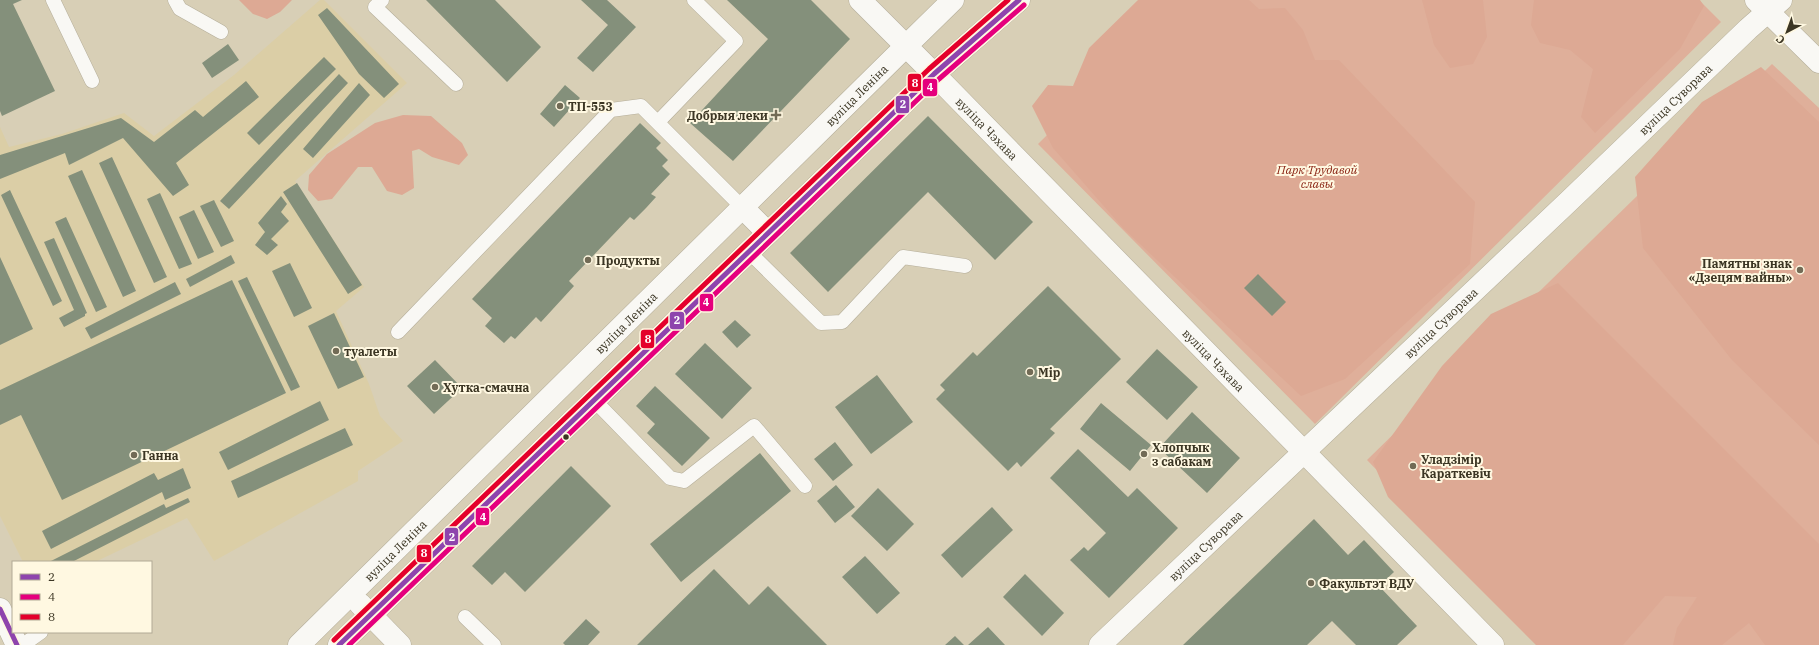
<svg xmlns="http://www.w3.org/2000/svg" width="1819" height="645" viewBox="0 0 1819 645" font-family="'IBM Plex Serif',serif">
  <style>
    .built { fill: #dbcea6 }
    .green { fill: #dfaf9a }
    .forest { fill: #dda994 }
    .building { fill: #84907b }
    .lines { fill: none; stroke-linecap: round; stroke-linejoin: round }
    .lane-casing { stroke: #b5ae9a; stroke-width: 15 }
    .street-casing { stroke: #b5ae9a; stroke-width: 23 }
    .secondary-casing { stroke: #b5ae9a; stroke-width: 23 }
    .primary-casing { stroke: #b5ae9a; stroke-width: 23 }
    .lane { stroke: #f9f8f4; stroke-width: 14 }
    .street { stroke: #f9f8f4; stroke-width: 22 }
    .secondary { stroke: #f9f8f4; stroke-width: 22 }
    .primary { stroke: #f9f8f4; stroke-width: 22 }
    .bus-1-casing { stroke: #fff8e1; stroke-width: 8 }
    .bus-2-casing { stroke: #fff8e1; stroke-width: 8 }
    .bus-3-casing { stroke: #fff8e1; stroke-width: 8 }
    .bus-1 { stroke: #8e44ad; stroke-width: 5 }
    .bus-2 { stroke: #e5007d; stroke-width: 5 }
    .bus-3 { stroke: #e4002b; stroke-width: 5 }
    .poi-dot { fill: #726b56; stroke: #fff8e1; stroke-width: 1.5 }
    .bus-dot { fill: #3b3523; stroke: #fff8e1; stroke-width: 1.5 }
    .labels { text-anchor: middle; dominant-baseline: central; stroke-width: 4; stroke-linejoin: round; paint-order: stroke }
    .street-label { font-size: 12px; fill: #3b3523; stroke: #fff8e1 }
    .poi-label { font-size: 12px; font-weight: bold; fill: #3b3523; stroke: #fff8e1; text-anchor: start }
    .park-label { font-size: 12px; font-style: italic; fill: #8b2514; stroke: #fff8e1 }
    .line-badge { stroke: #fff8e1; stroke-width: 1.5 }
    .badge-label { font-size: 11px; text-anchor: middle; font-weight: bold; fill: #fff }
  </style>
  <rect width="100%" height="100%" fill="#d8cfb6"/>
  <path class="built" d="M320,0H324L407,83L295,181L364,287L336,311L369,384L380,416L403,441L358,471V481L214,561L187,518L95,562H23L0,516V127L9,147L62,134L124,113L154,136L234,75Z"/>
  <path class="green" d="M1184,0H1699L1721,22L1315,424L1038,144Z
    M1772,64L1819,108V645H1547L1367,460Z"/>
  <path class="forest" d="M239,0H292L280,12L267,19L253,14Z
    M1138,0H1249L1259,9L1285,8L1303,30L1315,60H1339L1475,202L1470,264L1345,379L1301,396L1123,228L1053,148L1032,106L1048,85L1073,86L1089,48Z
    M1422,0H1483L1487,37L1473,64L1450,68L1434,45Z
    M1534,0H1700L1704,6L1680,49L1595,133L1581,117L1593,69L1570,50L1540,43L1531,25Z
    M1761,67L1819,122V445L1732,360L1643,248L1635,177L1702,102Z
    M403,115L431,116L462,143L468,155L459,165L432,157L419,149L412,151L414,188L402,195L387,191L372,167H358L332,199L318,201L308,190L309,175L327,154L375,123Z
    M1558,283L1819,544V645H1765L1749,623L1722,645H1673L1677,628L1697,597L1665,596L1623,645H1536L1388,497L1373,462L1442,366L1491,314Z"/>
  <path class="building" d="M0,0H22L13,4L55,91L2,116L0,111Z
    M426,0H495L541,47L507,82Z
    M581,0H607L636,27L593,72L577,58L608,25Z
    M727,0H811L850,39L733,161L690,123L768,39Z
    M327,8L399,84L384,98L359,74L318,15Z
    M228,44L239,60L212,78L202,63Z
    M324,57L336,69L259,145L247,133Z
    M339,74L348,83L229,209L220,201Z
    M246,81L259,97L176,163L189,185L173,196L123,138L69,165L65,153L0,179V155L121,118L154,142L195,110L203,117Z
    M359,83L370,95L313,158L303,149Z
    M565,85L580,98L554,127L540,114Z
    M928,116L1033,222L995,260L928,192L828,292L790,253Z
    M640,123L661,143L656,148L668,160L662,166L670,174L651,194L656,197L646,208L634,220L630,217L569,281L574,286L541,322L536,317L515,339L511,336L504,343L485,326L492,318L472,299Z
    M112,157L167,277L154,283L99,163Z
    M82,170L136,291L123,297L68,176Z
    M297,183L362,285L348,294L283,192Z
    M10,190L62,301L53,306L1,195Z
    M160,193L192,264L179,269L147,199Z
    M281,196L287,204L281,212L289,221L271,239L278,245L267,255L255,245L265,232L258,223Z
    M214,200L234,241L221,247L200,206Z
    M194,210L214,252L198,259L179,217Z
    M66,217L107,307L96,312L55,222Z
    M54,238L87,313L85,314V316L64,327L59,318L74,310L44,242Z
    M231,255L235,263L190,287L186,279Z
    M0,257L33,329L0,345Z
    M290,263L312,308L294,317L272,271Z
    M1258,274L1286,302L1272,316L1244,288Z
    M247,277L300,387L291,391L238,281Z
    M232,280L286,393L62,500L21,415L0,425V390Z
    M175,282L181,294L91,339L85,328Z
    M1048,286L1121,359L1050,429L1055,433L1021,467L1017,462L1008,471L936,399L945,390L940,385L973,352L977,356Z
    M334,313L364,377L338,389L308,326Z
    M735,320L751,335L737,348L722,332Z
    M705,343L752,388L722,419L675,374Z
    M1157,349L1198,387L1167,420L1126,382Z
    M435,360L462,388L434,414L407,386Z
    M877,375L913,422L871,454L835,407Z
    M655,386L710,438L682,466L647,433L655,424L636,406Z
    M320,401L329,420L228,470L219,452Z
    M1101,403L1151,445L1130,471L1080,429Z
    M1192,412L1240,458L1207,493L1159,448Z
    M345,428L353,445L238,498L231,481Z
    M835,442L853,465L833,481L814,459Z
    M1078,449L1128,497L1137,488L1178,528L1109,598L1070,560L1084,547L1088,551L1106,533L1050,478Z
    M760,453L791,491L681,582L650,544Z
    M571,466L611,506L525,592L505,572L492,585L472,566Z
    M183,468L191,488L165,500L162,492L51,549L42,531L154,473L158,480Z
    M836,485L855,507L835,523L817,501Z
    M878,488L914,524L887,551L851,516Z
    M188,498L190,502L72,562H49L164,504L166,508Z
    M992,507L1013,530L962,578L941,555Z
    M1314,519L1348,555L1364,540L1394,572L1379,586L1417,626L1397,645H1356L1332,621L1307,645H1183Z
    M865,556L900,593L877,614L842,577Z
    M714,569L749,605L768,586L827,645H637Z
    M1025,574L1064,613L1042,636L1003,597Z
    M586,619L600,632L588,645H565L563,643Z
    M988,627L1005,645H968Z
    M955,636L964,645H945Z"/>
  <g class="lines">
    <defs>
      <path id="lane" d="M53,0L92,81
        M175,0L180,9L221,32
        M382,0L375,7L456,84
        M658,122L736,41L694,0
        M749,252L821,323L842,322L903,257L965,266
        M398,332L611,110L641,106L742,207
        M594,400L670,478L684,481L754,426L805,486
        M465,617L494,645
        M23,645L41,632"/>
      <g id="street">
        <path d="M1756,0L1819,62"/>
        <path id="s1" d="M934,74L1493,645"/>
        <path d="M742,207L768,233"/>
        <path id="s2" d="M1100,645L1569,201L1748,29L1781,0"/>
      </g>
      <g id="secondary">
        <path d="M360,604L400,645"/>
        <path d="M0,609L17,645"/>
        <path id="s3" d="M299,645L906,46"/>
        <path d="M339,645L934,74"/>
      </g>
      <path id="primary" d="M860,0L934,74L1019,0
        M906,46L953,0"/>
    </defs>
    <use href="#lane" class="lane-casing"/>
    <use href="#street" class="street-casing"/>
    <use href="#secondary" class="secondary-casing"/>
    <use href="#primary" class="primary-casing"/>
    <use href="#lane" class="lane"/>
    <use href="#street" class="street"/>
    <use href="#secondary" class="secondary"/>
    <use href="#primary" class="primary"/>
    <defs>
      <path id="bus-1" d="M0,609L17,645
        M339,645L934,74L1019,0"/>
      <path id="bus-2" d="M349,645L939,79L1024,5"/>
      <path id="bus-3" d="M334,640L929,69L1008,0"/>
    </defs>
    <use href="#bus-1" class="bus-1-casing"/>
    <use href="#bus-2" class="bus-2-casing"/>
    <use href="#bus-3" class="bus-3-casing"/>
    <use href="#bus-1" class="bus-1"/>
    <use href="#bus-2" class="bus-2"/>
    <use href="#bus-3" class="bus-3"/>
  </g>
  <g class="poi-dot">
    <circle cx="560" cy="106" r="4"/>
    <path d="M774 109h4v4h4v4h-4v4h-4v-4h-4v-4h4z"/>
    <circle cx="588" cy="260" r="4"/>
    <circle cx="1800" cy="270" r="4"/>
    <circle cx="336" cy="351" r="4"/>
    <circle cx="1030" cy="372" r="4"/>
    <circle cx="435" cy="387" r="4"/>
    <circle cx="1144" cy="454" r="4"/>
    <circle cx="134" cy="455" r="4"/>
    <circle cx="1413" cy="466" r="4"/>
    <circle cx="1311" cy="583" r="4"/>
  </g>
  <circle class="bus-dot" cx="566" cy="437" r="3.5"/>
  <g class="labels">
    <g class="street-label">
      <text stroke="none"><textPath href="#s3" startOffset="783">вуліца Леніна</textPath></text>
      <text stroke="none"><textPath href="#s2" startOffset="793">вуліца Суворава</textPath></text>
      <text stroke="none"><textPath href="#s1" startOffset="76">вуліца Чэхава</textPath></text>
      <text stroke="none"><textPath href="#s3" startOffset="459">вуліца Леніна</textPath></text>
      <text stroke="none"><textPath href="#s2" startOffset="469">вуліца Суворава</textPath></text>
      <text stroke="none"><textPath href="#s1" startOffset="400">вуліца Чэхава</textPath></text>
      <text stroke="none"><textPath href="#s2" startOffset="145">вуліца Суворава</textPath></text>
      <text stroke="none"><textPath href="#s3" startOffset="135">вуліца Леніна</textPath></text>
    </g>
    <g class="poi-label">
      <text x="568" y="106">ТП-553</text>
      <text x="768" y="115" text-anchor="end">Добрыя леки</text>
      <text x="596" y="260">Продукты</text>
      <text x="1792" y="263" text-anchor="end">Памятны знак<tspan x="1792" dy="14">«Дзецям вайны»</tspan></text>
      <text x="344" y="351">туалеты</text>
      <text x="1038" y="372">Мір</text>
      <text x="443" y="387">Хутка-смачна</text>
      <text x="1152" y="447">Хлопчык<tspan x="1152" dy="14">з сабакам</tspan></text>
      <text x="142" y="455">Ганна</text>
      <text x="1421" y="459">Уладзімір<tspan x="1421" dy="14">Караткевіч</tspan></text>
      <text x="1319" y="583">Факультэт ВДУ</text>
    </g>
    <g class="park-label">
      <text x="1317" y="169">Парк Трудавой<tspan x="1317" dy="14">славы</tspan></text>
    </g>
  </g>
  <g class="line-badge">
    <rect x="907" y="73" width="15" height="19" rx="4" fill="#e4002b"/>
    <rect x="922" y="78" width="16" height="19" rx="4" fill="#e5007d"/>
    <rect x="895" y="95" width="15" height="19" rx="4" fill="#8e44ad"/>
    <rect x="699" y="293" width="15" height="19" rx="4" fill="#e5007d"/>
    <rect x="669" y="311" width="16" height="19" rx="4" fill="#8e44ad"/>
    <rect x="640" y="329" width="15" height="20" rx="4" fill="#e4002b"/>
    <rect x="475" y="507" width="15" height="19" rx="4" fill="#e5007d"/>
    <rect x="444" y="527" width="15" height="19" rx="4" fill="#8e44ad"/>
    <rect x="416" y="544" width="16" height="19" rx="4" fill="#e4002b"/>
  </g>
  <g class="badge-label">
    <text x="915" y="87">8</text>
    <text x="930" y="91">4</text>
    <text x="903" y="108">2</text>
    <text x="706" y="306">4</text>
    <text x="677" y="324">2</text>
    <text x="648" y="343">8</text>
    <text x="483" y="521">4</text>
    <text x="452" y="541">2</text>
    <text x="424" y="557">8</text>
  </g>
  <rect x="12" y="561" width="140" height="72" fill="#fff8e1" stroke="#b1aa95"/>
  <rect x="20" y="574" width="20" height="6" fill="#8e44ad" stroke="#b1aa95"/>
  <text x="48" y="581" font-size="12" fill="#3b3523">2</text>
  <rect x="20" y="594" width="20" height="6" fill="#e5007d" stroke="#b1aa95"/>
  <text x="48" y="601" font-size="12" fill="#3b3523">4</text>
  <rect x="20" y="614" width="20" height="6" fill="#e4002b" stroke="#b1aa95"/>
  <text x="48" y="621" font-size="12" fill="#3b3523">8</text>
  <g transform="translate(1787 32) rotate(221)" stroke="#fff8e1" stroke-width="3" paint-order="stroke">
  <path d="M0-3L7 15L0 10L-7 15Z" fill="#3b3523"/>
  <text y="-6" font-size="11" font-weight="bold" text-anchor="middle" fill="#3b3523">С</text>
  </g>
</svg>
